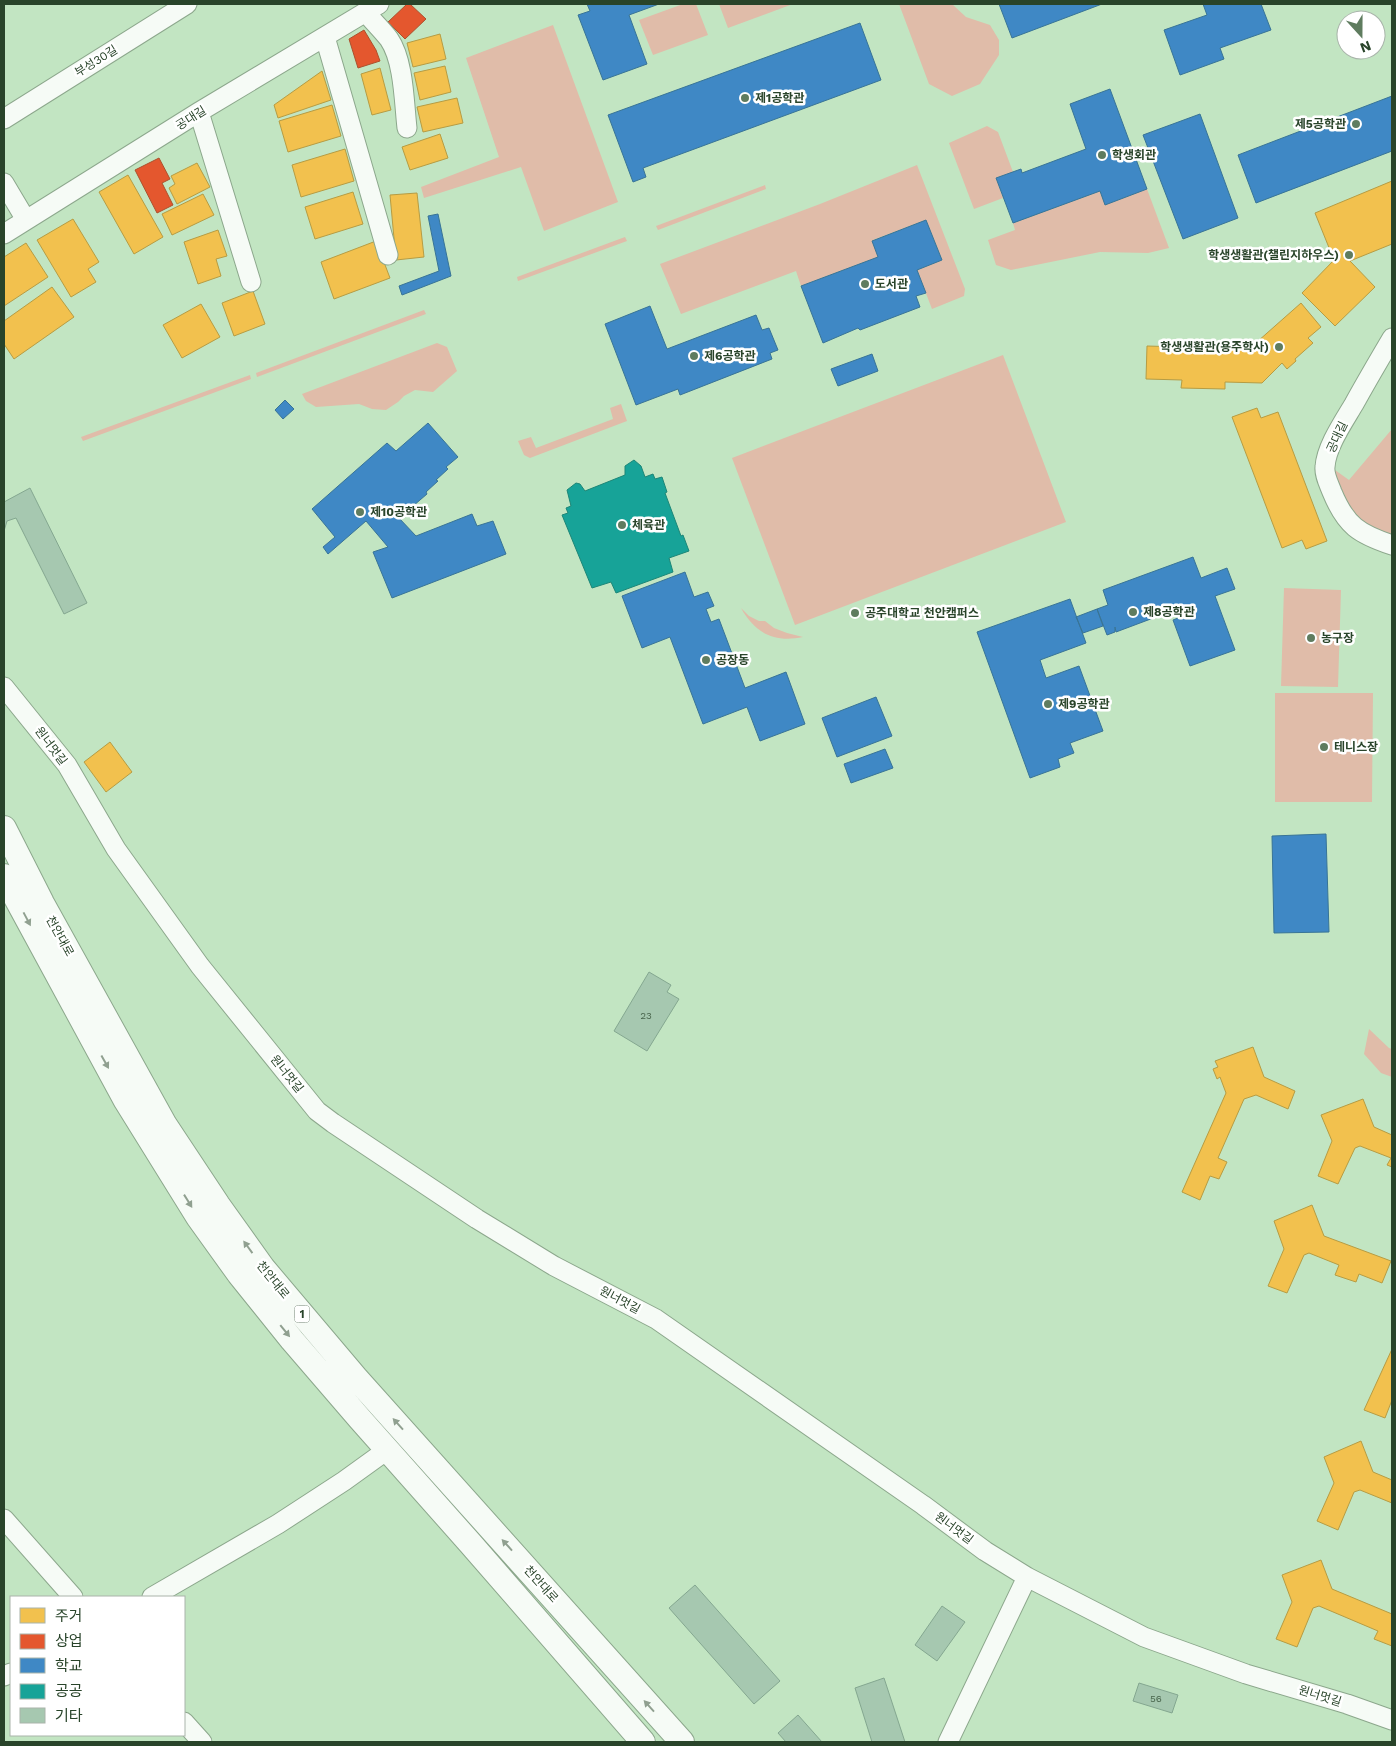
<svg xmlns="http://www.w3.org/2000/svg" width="1396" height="1746" viewBox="0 0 1396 1746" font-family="'Work Sans','Noto Sans KR',sans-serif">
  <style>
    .green { fill: #e0bca9 }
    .homes { fill: #f2c14e; stroke: #b69c43 }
    .shops { fill: #e4572e; stroke: #ac512d }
    .schools { fill: #3f88c5; stroke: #387496 }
    .public { fill: #17a398; stroke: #1c8677 }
    .building { fill: #a6c8b0; stroke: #84a790 }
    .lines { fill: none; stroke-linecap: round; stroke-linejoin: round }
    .minor-casing { stroke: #8ca78c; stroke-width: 21 }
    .major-casing { stroke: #8ca78c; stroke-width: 26 }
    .minor { stroke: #f6fbf6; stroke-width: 19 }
    .major { stroke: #f6fbf6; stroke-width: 24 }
    .oneway { fill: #90a090 }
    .poi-dot { fill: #5f7c5f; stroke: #fff; stroke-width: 2 }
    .labels { text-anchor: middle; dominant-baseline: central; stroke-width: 5; stroke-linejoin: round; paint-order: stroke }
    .number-label { font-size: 10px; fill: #48654c }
    .shield { fill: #fff; stroke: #697c6a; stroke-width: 1 }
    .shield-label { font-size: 11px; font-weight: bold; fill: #29442a }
    .street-label { font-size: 12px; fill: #29442a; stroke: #fff }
    .poi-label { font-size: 12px; font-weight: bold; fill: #29442a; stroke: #fff; text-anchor: start }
  </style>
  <rect width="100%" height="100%" fill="#c2e5c2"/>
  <path class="green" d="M683,4H696L708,35L653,55L639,20Z
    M719,4H793L728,28Z
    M899,4H952L966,17L990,25L999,40V55L980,84L952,96L929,84Z
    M553,25L618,202L544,231L521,167L424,198L421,187L499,157L466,58Z
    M987,126L998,132L1013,172L996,178L1003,198L974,209L949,143Z
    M917,165L965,289L964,296L932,309L917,270L942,260L926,220L873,240L878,257L801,286L796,271L681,314L660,264L820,204Z
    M765,185L766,189L658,230L656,226Z
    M1147,189L1169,248L1148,253L1100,252L1011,270L996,265L988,240L1015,230L1013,223L1100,191L1105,205Z
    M625,237L627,241L518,281L517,277Z
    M424,310L426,314L257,377L256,373Z
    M437,343L447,347L457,371L433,392L415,390L404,396L398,402L386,410L372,409L359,404L316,407L306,401L302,394Z
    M1003,355L1066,522L795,625L732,458Z
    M250,375L251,379L83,441L81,437Z
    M621,404L627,421L530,458L524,455L518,441L531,437L536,448L613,419L610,408Z
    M1392,429V538L1351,519L1328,465L1349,480Z
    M1284,588L1341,590L1338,687L1281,686Z
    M741,608L749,616L759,621H765L774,628L787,633L803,637C774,643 755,633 741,608Z
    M1275,693H1373L1372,802H1275Z
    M1369,1029L1389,1048L1392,1049V1077L1381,1073L1364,1054Z"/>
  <path class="homes" d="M440,34L446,59L413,67L407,43Z
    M445,66L451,92L420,100L414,73Z
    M380,68L391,110L372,115L361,74Z
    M322,71L331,100L278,118L274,105Z
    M457,98L463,123L423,132L417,107Z
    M332,105L341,136L288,152L279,121Z
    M440,134L448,158L410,170L402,147Z
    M345,149L354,181L301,197L292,165Z
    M197,163L210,187L177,204L169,188L175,184L171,176Z
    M128,175L163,237L134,254L99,192Z
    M1392,181V244L1350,261L1375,287L1335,326L1302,293L1334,260L1315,213Z
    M353,192L363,224L315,239L305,207Z
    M417,193L424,257L396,260L390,195Z
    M203,194L214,215L172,235L162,214Z
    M73,219L99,262L88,269L96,282L71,297L37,240Z
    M218,230L227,256L216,259L221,276L198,284L184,242Z
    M376,241L390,278L334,299L321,262Z
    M26,243L48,277L4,306V257Z
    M52,287L74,317L14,359L4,344V321Z
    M253,291L265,324L234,336L222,303Z
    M1301,303L1321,327L1308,338L1313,343L1295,359L1296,361L1287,369L1282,363L1262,383L1225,382V389L1181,388L1182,380L1146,379L1147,346L1249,349Z
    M201,304L220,337L182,358L163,325Z
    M1257,408L1261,418L1278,412L1327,541L1306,549L1302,540L1282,548L1232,417Z
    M110,742L132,772L106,792L84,762Z
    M1253,1047L1264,1077L1295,1091L1288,1109L1256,1095L1244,1099L1218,1158L1227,1162L1219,1179L1210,1176L1200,1200L1182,1192L1226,1093L1220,1077L1217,1079L1213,1069L1218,1067L1215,1061Z
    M1363,1099L1374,1127L1392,1135V1167L1387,1165L1391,1158L1360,1146L1355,1148L1338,1184L1318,1176L1332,1141L1321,1115Z
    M1312,1205L1324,1236L1391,1261L1382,1283L1359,1274L1356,1282L1335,1275L1339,1265L1309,1253L1304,1255L1287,1293L1268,1286L1284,1249L1274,1221Z
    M1392,1349V1400L1385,1418L1364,1410Z
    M1361,1441L1373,1472L1392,1480V1503L1360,1490L1354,1492L1338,1530L1317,1521L1334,1483L1324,1457Z
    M1321,1560L1332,1589L1392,1614V1646L1374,1639L1378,1631L1319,1606L1313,1608L1297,1647L1276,1639L1292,1602L1282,1575Z"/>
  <path class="shops" d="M407,4H410L426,19L405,39L388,22Z
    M364,30L376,50L380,61L358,68L349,39Z
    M159,158L170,179L162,183L173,205L157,213L135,170Z"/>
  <path class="schools" d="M587,4H659L629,15L647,64L603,80L578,15L590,11Z
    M999,4H1102L1012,38Z
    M1203,4H1261L1271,30L1220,48L1224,59L1180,75L1164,30L1207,15Z
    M860,23L881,80L643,168L646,177L633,182L608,115Z
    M1110,89L1147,189L1105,205L1100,191L1013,223L996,178L1021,169L1022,173L1086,149L1070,104Z
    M1392,96V151L1256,203L1238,155Z
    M1200,114L1238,218L1183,239L1143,135Z
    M438,214L451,276L402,295L399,286L439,271L428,216Z
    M926,220L942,260L917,270L926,293L916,296L920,307L860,330L858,328L823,343L801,286L878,257L872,241Z
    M650,306L667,349L756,315L762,330L769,328L778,350L770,353L772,359L680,395L678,389L636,405L605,324Z
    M872,354L878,371L838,386L831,369Z
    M285,400L294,409L283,419L275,410Z
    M428,423L458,457L446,467L448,469L436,480L438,481L426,492L427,494L399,518L416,536L472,514L477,526L493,521L506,554L392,598L373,552L388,547L366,521L328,554L323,547L335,537L312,509L387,443L396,451Z
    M1193,557L1201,578L1227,568L1235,589L1215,596L1235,650L1190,666L1173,620L1183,616L1180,608L1116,632L1115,627V632L1107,635L1097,609L1108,605L1103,590Z
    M685,572L694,597L708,592L714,606L706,609L711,622L719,619L745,688L786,672L805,724L760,741L747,707L703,724L670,637L642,648L622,596Z
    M1070,599L1086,643L1040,660L1046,678L1079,666L1103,731L1070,743L1074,753L1058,759L1060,767L1030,778L977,632Z
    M1097,609L1103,626L1083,633L1076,617Z
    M876,697L892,736L837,757L822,718Z
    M885,749L893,768L851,783L844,764Z
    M1326,834L1329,932L1274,933L1272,836Z"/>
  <path class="public" d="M634,460L641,466L645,477L653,474L655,479L662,477L667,492L665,493L681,536L683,535L689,551L669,558L673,572L616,593L611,582L592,588L562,515L568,513L566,508L571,506L567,490L576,483L580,484L585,491L625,475V466Z"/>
  <path class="building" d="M30,488L87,603L64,614L16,518L7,521L4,531V502Z
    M649,972L671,985L667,992L679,999L647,1051L614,1031Z
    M695,1585L780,1681L754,1704L669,1608Z
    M942,1606L965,1622L937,1661L915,1645Z
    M884,1678L905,1742H872L855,1688Z
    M1139,1683L1178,1695L1172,1713L1133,1701Z
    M798,1715L822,1742H786L778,1733Z"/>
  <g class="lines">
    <defs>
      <path id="minor" d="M365,12C373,21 382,30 389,39C404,61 404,102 407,128
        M325,37L388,255
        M199,112L251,282
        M4,119L187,4
        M4,183L26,220
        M4,234L199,112L379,4
        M1392,338C1379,360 1366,382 1354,404C1344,421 1326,447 1325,467C1324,475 1329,484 1332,492C1346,526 1359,534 1392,545
        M4,687L67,765L116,849L200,966L317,1111L333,1123L477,1219L554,1266L656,1319L923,1505L985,1551L1027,1577L1144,1637L1246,1674L1347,1704L1392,1720
        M4,1519L73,1597
        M152,1597L278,1524L344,1481L387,1450
        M4,1676L11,1673
        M184,1722L202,1742
        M948,1742L1027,1577"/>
      <path id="major" d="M4,828L42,903L165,1125L218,1205L263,1268L356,1378L682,1742
        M4,876L126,1101L198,1217L239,1274L292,1340L360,1419L470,1543L643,1742"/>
    </defs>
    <use href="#minor" class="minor-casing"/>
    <use href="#major" class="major-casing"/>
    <use href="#minor" class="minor"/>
    <use href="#major" class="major"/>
  </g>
  <defs><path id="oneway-solid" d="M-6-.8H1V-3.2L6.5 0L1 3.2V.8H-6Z" transform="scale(1.25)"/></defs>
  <g class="oneway">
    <use href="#oneway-solid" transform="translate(27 919) rotate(62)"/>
    <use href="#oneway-solid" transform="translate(105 1062) rotate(61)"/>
    <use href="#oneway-solid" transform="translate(188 1201) rotate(58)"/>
    <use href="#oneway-solid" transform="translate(248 1247) rotate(-126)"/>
    <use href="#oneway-solid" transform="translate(285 1331) rotate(51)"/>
    <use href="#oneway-solid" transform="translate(398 1424) rotate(-132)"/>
    <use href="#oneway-solid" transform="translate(507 1545) rotate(-132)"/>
    <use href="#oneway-solid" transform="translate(649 1706) rotate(-132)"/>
  </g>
  <g class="poi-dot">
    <circle cx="745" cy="98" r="5"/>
    <circle cx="1356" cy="124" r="5"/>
    <circle cx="1102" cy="155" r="5"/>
    <circle cx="1349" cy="255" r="5"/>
    <circle cx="865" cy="284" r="5"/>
    <circle cx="1279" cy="347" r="5"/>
    <circle cx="694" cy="356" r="5"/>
    <circle cx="360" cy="512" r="5"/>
    <circle cx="622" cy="525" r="5"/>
    <circle cx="1133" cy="612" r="5"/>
    <circle cx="855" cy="613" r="5"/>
    <circle cx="1311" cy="638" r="5"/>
    <circle cx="706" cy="660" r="5"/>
    <circle cx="1048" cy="704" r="5"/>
    <circle cx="1324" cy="747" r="5"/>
  </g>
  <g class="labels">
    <g class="number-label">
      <text x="646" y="1015">23</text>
      <text x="1156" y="1698">56</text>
    </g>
    <rect class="shield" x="294.5" y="1305.5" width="15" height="17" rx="4"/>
    <g class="shield-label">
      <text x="302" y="1314">1</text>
    </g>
    <g class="street-label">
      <text transform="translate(96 61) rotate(-32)">부성30길</text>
      <text transform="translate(191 118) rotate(-32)">공대길</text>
      <text transform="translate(1337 437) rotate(-65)">공대길</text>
      <text transform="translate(51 746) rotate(53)">원너멋길</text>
      <text transform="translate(60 936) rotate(61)">천안대로</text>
      <text transform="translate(287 1074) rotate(51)">원너멋길</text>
      <text transform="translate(273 1280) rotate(51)">천안대로</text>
      <text transform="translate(620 1300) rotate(28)">원너멋길</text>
      <text transform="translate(954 1528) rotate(37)">원너멋길</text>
      <text transform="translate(541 1584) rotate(48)">천안대로</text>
      <text transform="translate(1320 1696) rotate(17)">원너멋길</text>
    </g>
    <g class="poi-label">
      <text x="755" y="98">제1공학관</text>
      <text x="1346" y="124" text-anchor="end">제5공학관</text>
      <text x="1112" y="155">학생회관</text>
      <text x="1339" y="255" text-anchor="end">학생생활관(챌린지하우스)</text>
      <text x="875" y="284">도서관</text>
      <text x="1269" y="347" text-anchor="end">학생생활관(용주학사)</text>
      <text x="704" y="356">제6공학관</text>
      <text x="370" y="512">제10공학관</text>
      <text x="632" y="525">체육관</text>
      <text x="1143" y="612">제8공학관</text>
      <text x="865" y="613">공주대학교 천안캠퍼스</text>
      <text x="1321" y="638">농구장</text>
      <text x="716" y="660">공장동</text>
      <text x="1058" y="704">제9공학관</text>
      <text x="1334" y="747">테니스장</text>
    </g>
  </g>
  <rect width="1396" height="1746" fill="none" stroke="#29442a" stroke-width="10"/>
  <rect x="10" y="1596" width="175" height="140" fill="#ffffff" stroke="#a9b4aa"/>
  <rect x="20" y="1608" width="25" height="15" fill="#f2c14e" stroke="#a9b4aa"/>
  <text x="55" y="1621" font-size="15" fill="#29442a">주거</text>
  <rect x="20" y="1634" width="25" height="15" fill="#e4572e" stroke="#a9b4aa"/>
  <text x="55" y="1646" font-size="15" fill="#29442a">상업</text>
  <rect x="20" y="1658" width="25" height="15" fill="#3f88c5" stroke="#a9b4aa"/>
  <text x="55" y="1671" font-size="15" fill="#29442a">학교</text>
  <rect x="20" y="1684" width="25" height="15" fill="#17a398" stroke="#a9b4aa"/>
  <text x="55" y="1696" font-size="15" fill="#29442a">공공</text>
  <rect x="20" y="1708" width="25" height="15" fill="#a6c8b0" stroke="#a9b4aa"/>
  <text x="55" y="1721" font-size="15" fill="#29442a">기타</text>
  <g transform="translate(1361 35) rotate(159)"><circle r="24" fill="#ffffff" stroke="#a9b4aa"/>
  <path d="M0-4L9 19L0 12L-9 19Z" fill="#5f7c5f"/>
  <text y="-8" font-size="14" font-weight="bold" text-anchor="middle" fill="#29442a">N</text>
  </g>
</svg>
